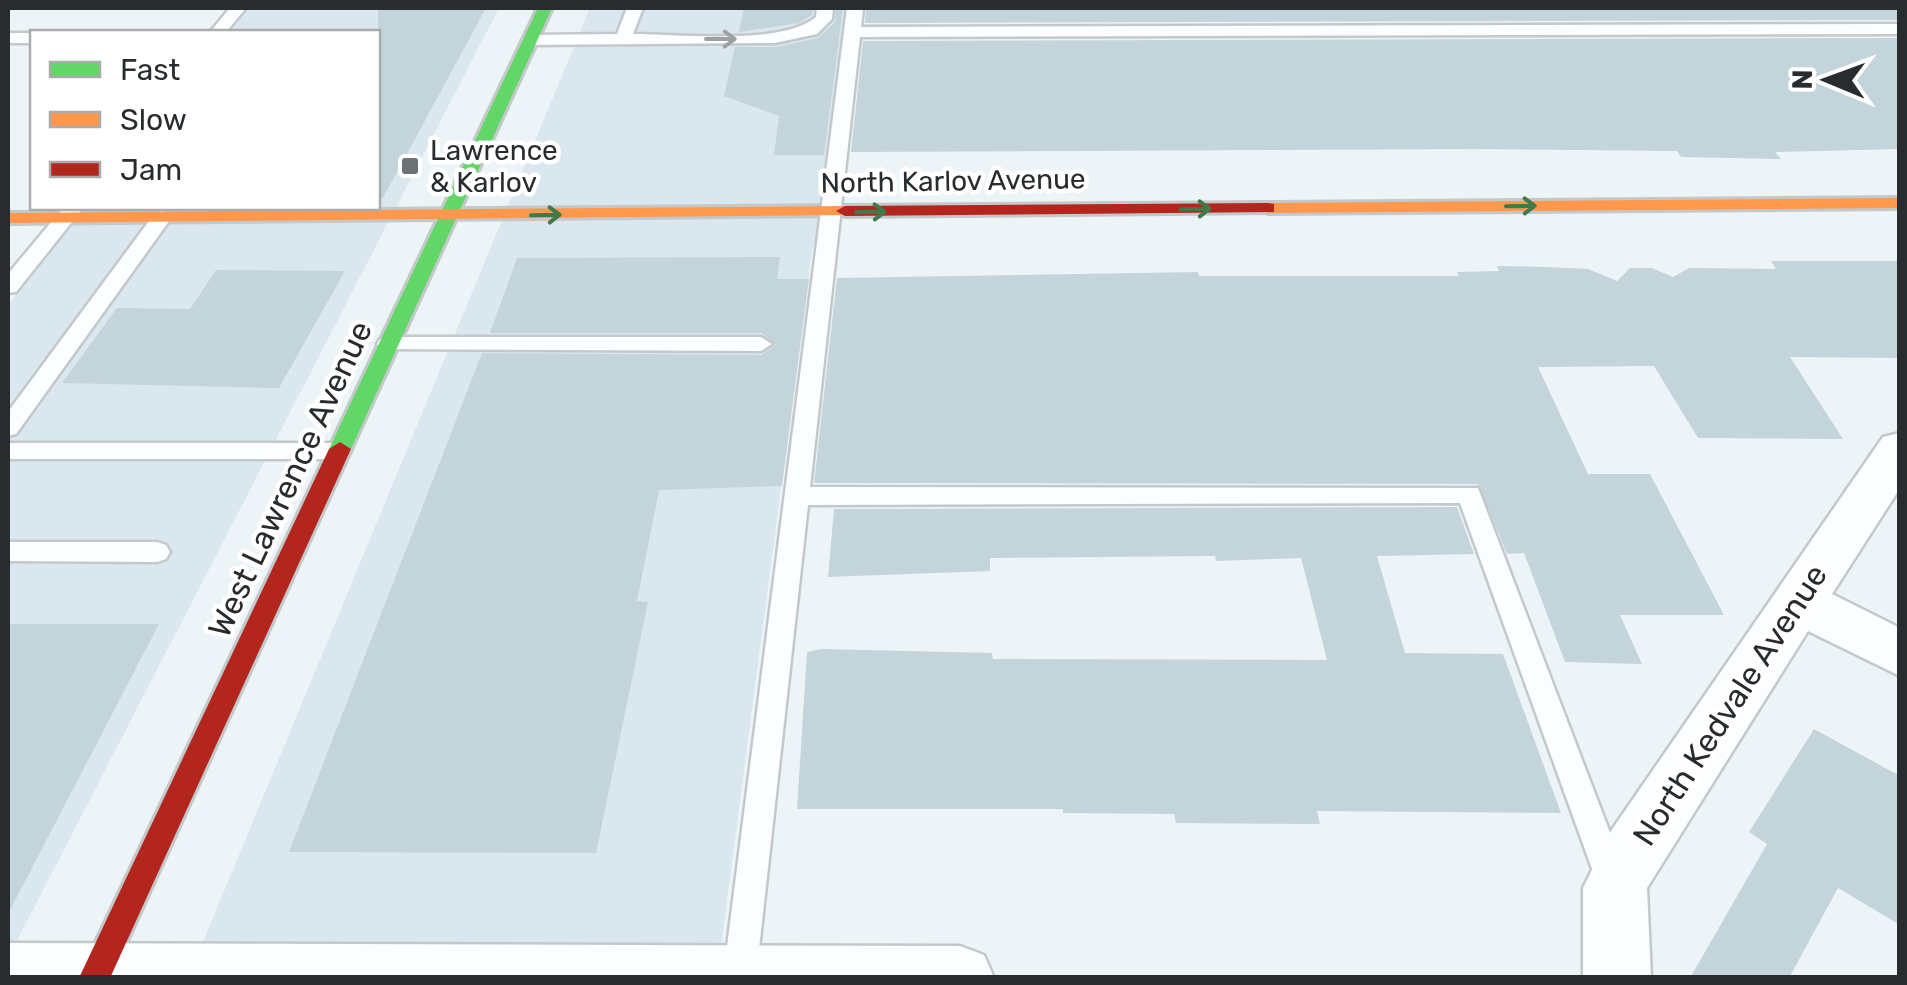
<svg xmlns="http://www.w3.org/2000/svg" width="1907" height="985" viewBox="0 0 1907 985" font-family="Rubik,sans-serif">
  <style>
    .built { fill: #dae7ef }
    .building { fill: #c3d5da }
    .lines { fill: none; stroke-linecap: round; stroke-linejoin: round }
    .lane-casing { stroke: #c3c9cb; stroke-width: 5 }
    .street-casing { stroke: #c3c9cb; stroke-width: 5 }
    .fast-casing { stroke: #c3c9cb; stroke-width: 6 }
    .slow-casing { stroke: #c3c9cb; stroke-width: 6 }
    .jam-casing { stroke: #c3c9cb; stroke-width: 6 }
    .lane { fill: #fcfdfe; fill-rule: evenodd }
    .street { fill: #fcfdfe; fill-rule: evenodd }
    .fast { fill: #63d668; fill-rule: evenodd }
    .slow { fill: #ff974d; fill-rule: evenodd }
    .jam { fill: #b3261e; fill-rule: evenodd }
    .oneway { stroke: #9d9fa1 }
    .oneway2 { stroke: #437849 }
    .poi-dot { fill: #6d7275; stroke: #fff; stroke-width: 4 }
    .labels { text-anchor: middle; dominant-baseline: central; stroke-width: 9; stroke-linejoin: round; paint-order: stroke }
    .far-poi-label { font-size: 28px; fill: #282c2f; stroke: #fff; text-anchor: start }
    .far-street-label { font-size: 28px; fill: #282c2f; stroke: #fff }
    .street-label { font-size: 32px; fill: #282c2f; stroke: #fff }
  </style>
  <rect width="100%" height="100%" fill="#edf4f8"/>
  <path class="built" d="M247,8H499L8,958V305L86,208H378V32H227Z
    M590,8H855L837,169L812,251L717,977L188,978Z"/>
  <path class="building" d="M378,8H486L383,198H378Z
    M744,8H813L812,15L799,23L739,32Z
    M836,8H843L824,155H774L779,116L724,96L735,47H776L818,38L835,22Z
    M866,8H1900V20L865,23Z
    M1900,38V149L1775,152L1781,159L1681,157L1677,151L1476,149L851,152L863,41Z
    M780,257L777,279H809L782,486L659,490L637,601L648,602L596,853L289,852L482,353L761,355L776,345L761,333H490L517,258Z
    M1771,261H1900V358L1790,357L1843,439L1698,438L1654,366L1538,367L1588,474H1650L1724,615H1620L1642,664L1565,662L1524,553L1507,554L1478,484L814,483L837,278L1198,272L1199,276H1459L1457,272L1499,271L1497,266L1546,267L1588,269L1617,281L1630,268H1652L1673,277L1689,268L1776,269Z
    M216,270L345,271L279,388L62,383L117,308L190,309Z
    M1457,507L1474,554L1377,556L1405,653L1503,654L1561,813L1317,811L1320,824L1176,823L1174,814L1063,813V809H797L807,652L821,649L992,653L993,659L1327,660L1301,558L1216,561L1215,556L990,558V571L828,577L834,509Z
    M8,624H159L8,914Z
    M1814,729L1900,776V925L1838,888L1789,978H1690L1767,844L1749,832Z"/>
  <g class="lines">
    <defs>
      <path id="lane" d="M230,8H246L226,32H210Z
        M627,8H643L633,34C678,34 782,46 816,17L817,8H833L832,19L817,34L775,43L530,45L522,40L530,35L617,34Z
        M847,8H863L861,27L1900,24V34L860,37L810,487L1478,488L1628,880L1623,890L1612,895L1601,890L1596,880L1460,503L808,505L756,976L723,978Z
        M8,33H32V43H8Z
        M63,208H83L16,292L8,293V274Z
        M162,211L172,217L16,434L8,436V412L155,213Z
        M388,337H761L772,344L761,351L380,349L377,344L380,339Z
        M8,443H339L351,451L339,459H8Z
        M157,542L166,545L170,552L166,559L157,562L8,561V542Z"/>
      <path id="street" d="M1900,433V488L1832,594L1900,628V676L1808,631L1647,888L1651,978H1583V888L1611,831L1883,437Z
        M8,943L960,946L984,955L994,978H8Z"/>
      <path id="fast" d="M538,8H552L351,449L340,456L332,454L329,449Z"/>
      <path id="slow" d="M1900,198V208L1268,213L1259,208L1268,203Z
        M845,206L851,207V215L8,223V213Z"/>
      <path id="jam" d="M1268,203L1274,204V212L845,216L836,211L845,206Z
        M340,442L351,449L110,978H79L329,449Z"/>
    </defs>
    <use href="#lane" class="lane-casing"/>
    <use href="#street" class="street-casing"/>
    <use href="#fast" class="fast-casing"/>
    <use href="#slow" class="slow-casing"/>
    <use href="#jam" class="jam-casing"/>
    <use href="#lane" class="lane"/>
    <use href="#street" class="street"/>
    <use href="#fast" class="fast"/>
    <use href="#slow" class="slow"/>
    <use href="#jam" class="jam"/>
  </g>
  <defs><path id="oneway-shaft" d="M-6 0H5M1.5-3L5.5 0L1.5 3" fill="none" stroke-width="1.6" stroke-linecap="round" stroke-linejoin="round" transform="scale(2.5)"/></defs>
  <use class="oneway" href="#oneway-shaft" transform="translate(721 39)"/>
  <g class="oneway2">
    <use href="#oneway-shaft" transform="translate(1521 206) rotate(-1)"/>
    <use href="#oneway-shaft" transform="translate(1196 209) rotate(-1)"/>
    <use href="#oneway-shaft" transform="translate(871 212) rotate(-1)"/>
    <use href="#oneway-shaft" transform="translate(546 215) rotate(-1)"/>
  </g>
  <rect class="poi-dot" x="400" y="156" width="20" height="20" rx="5"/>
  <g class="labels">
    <g class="far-poi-label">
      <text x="430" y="150">Lawrence<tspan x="430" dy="32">&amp; Karlov</tspan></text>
    </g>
    <g class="far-street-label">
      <text transform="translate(953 181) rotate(-1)">North Karlov Avenue</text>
    </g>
    <g class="street-label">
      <text transform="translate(290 479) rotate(-65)">West Lawrence Avenue</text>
      <text transform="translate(1730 705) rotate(-57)">North Kedvale Avenue</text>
    </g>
  </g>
  <rect width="1907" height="985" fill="none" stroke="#282c2f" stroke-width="20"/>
  <rect x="30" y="30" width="350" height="180" fill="#ffffff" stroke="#a9abac" stroke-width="2.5"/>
  <rect x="50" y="62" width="50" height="15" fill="#63d668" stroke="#a9abac" stroke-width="2.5"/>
  <text x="120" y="80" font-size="30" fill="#282c2f">Fast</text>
  <rect x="50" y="112" width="50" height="15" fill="#ff974d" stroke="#a9abac" stroke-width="2.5"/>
  <text x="120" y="130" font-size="30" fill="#282c2f">Slow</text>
  <rect x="50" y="162" width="50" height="15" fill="#b3261e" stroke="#a9abac" stroke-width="2.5"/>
  <text x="120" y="180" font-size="30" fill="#282c2f">Jam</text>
  <g transform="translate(1827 80) rotate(271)" stroke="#ffffff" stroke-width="8" paint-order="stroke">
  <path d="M0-8L18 38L0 25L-18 38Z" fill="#282c2f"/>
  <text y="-15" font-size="28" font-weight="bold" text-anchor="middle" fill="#282c2f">N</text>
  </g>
</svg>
